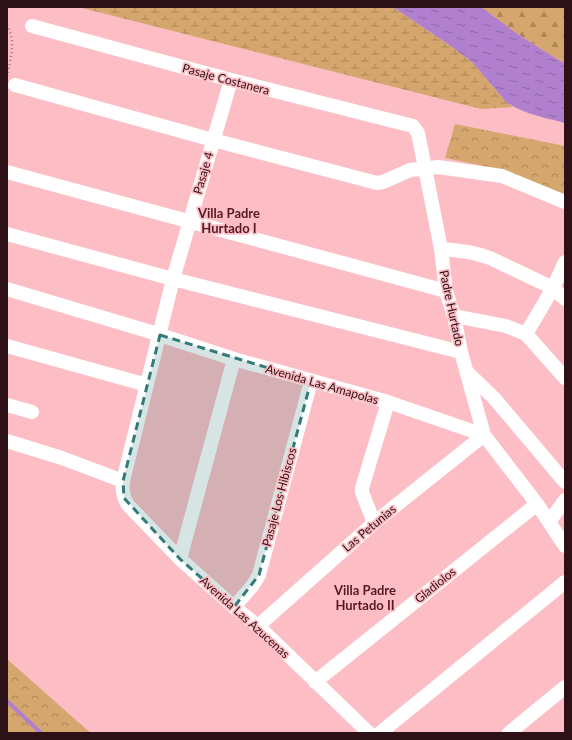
<svg xmlns="http://www.w3.org/2000/svg" width="572" height="740" viewBox="0 0 572 740" font-family="Lato,sans-serif">
  <style>
    .forest { fill: url(#forest-firs) }
    .wetland { fill: url(#wetland-marsh) }
    .park { fill: url(#park-crowns) }
    .water { fill: url(#water-ripples) }
    .lines { fill: none; stroke-linecap: round; stroke-linejoin: round }
    .stream { stroke: #b080ce; stroke-width: 4 }
    .path { stroke: #a7767c; stroke-width: 2.5; stroke-dasharray: 1 3; stroke-linecap: butt }
    .minor { stroke: #fff; stroke-width: 14 }
    .marked { fill: #327b78; fill-opacity: 0.2; stroke: #327b78; stroke-width: 3; stroke-dasharray: 8 5; stroke-linejoin: round }
    .labels { text-anchor: middle; dominant-baseline: central; stroke-width: 3.5; stroke-linejoin: round; paint-order: stroke }
    .street-label { font-size: 12px; fill: #2d1116; stroke: #fdbdc4 }
    .neighbourhood-label { font-size: 13px; font-weight: bold; fill: #571825; stroke: #fdbdc4 }
  </style>
  <defs>
    <pattern id="forest-firs" width="22" height="20" patternUnits="userSpaceOnUse"><rect width="22" height="20" fill="#d5a76e"/><path d="M5 1l3.5 6h-7zM16 11l3.5 6h-7z" fill="#ad8759"/></pattern>
    <pattern id="wetland-marsh" width="20" height="14" patternUnits="userSpaceOnUse"><rect width="20" height="14" fill="#d5a76e"/><path d="M1 5h8M5 5V1M11 12h8M15 12V8" fill="none" stroke="#ad8759"/></pattern>
    <pattern id="park-crowns" width="20" height="18" patternUnits="userSpaceOnUse"><rect width="20" height="18" fill="#d5a76e"/><path d="M2 6a3 3 0 1 1 6 0M12 15a3 3 0 1 1 6 0" fill="none" stroke="#ad8759"/></pattern>
    <pattern id="water-ripples" width="26" height="14" patternUnits="userSpaceOnUse"><rect width="26" height="14" fill="#b080ce"/><path d="M2 4q2-2 4 0t4 0M15 11q2-2 4 0t4 0" fill="none" stroke="#9067a6"/></pattern>
  </defs>
  <rect width="100%" height="100%" fill="#fdbdc4"/>
  <path class="forest" d="M481,7H565V64L519,35Z"/>
  <path class="wetland" d="M78,7H393L452,47L473,63L506,102L513,107L481,109Z"/>
  <path class="park" d="M455,124L565,146V197L494,168L445,158Z
    M7,659L86,729L91,733H7Z"/>
  <path class="water" d="M393,7H481L519,35L565,64V123C545,118 523,114 506,102L473,63L452,47Z"/>
  <g class="lines">
    <path class="stream" d="M7,701L41,733"/>
    <path class="path" d="M7,25C16,42 11,57 7,75"/>
    <path class="minor" d="M32,26L231,80L413,126L418,133L425,168L441,249L446,291L454,316L461,352L484,435L537,504L565,546
      M231,80L173,279L123,481C122,491 123,497 128,505L180,559L234,607L258,626L369,733
      M15,85L213,140L377,183L383,182L410,170L438,167L502,176L565,202
      M7,172L446,291
      M7,234L173,279L461,352
      M441,249C458,250 474,252 490,258L553,288L565,299
      M7,289L151,332L234,359L388,402L484,435
      M454,316L506,326L526,334L565,378
      M526,334L553,288L565,262
      M7,346L147,385
      M467,372L494,398L565,482
      M7,405L32,412
      M7,441L62,458L123,481
      M549,522L565,500
      M374,523L362,492V488L388,402
      M180,559L234,359
      M234,607L253,585L259,575L311,381
      M258,626L374,523L484,435
      M315,682L537,504
      M380,733L565,582
      M509,733L565,687"/>
  </g>
  <path class="marked" d="M160,335L311,381L259,575L234,607L180,559L124,498L123,481Z"/>
  <g class="labels">
    <g class="street-label">
      <text transform="translate(226 79) rotate(15)">Pasaje Costanera</text>
      <text transform="translate(203 173) rotate(-74)">Pasaje 4</text>
      <text transform="translate(452 308) rotate(78)">Padre Hurtado</text>
      <text transform="translate(322 384) rotate(16)">Avenida Las Amapolas</text>
      <text transform="translate(279 497) rotate(-75)">Pasaje Los Hibiscos</text>
      <text transform="translate(369 528) rotate(-40)">Las Petunias</text>
      <text transform="translate(435 585) rotate(-39)">Gladiolos</text>
      <text transform="translate(245 617) rotate(42)">Avenida Las Azucenas</text>
    </g>
    <g class="neighbourhood-label">
      <text x="229" y="213">Villa Padre<tspan x="229" dy="15">Hurtado I</tspan></text>
      <text x="365" y="590">Villa Padre<tspan x="365" dy="15">Hurtado II</tspan></text>
    </g>
  </g>
  <rect width="572" height="740" fill="none" stroke="#2d1116" stroke-width="16"/>
</svg>
